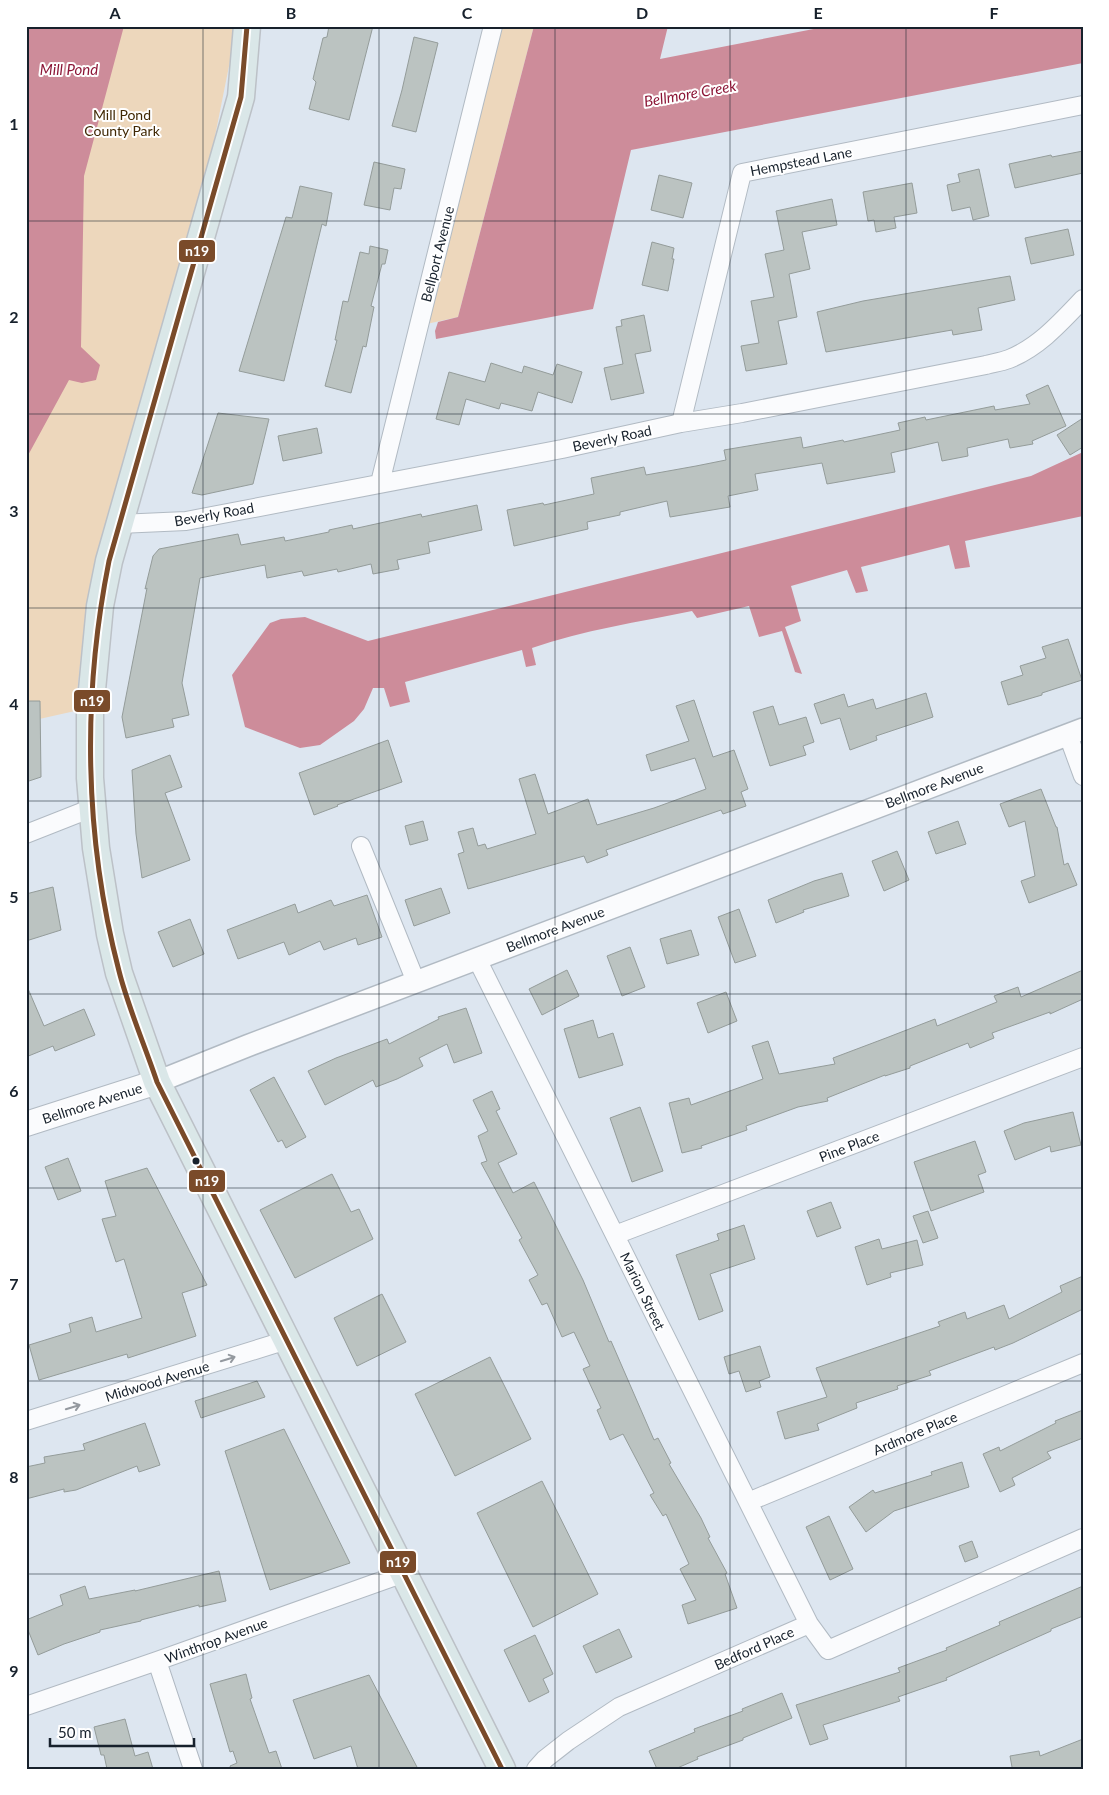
<svg xmlns="http://www.w3.org/2000/svg" width="1109" height="1795" viewBox="0 0 1109 1795" font-family="Lato,sans-serif">
  <style>
    .green { fill: #edd7bc }
    .water { fill: #cd8c9a }
    .building { fill: #bbc3c1; stroke: #949c9a }
    .lines { fill: none; stroke-linecap: round; stroke-linejoin: round }
    .minor-casing { stroke: #b1bac3; stroke-width: 20 }
    .tertiary-casing { stroke: #b1bac3; stroke-width: 24 }
    .secondary-casing { stroke: #b1bac3; stroke-width: 26 }
    .primary-casing { stroke: #bcc1c7; stroke-width: 29 }
    .minor { stroke: #fafbfd; stroke-width: 18 }
    .tertiary { stroke: #fafbfd; stroke-width: 21 }
    .secondary { stroke: #fafbfd; stroke-width: 24 }
    .primary { stroke: #dae7e8; stroke-width: 26 }
    .bus-1-casing { stroke: #fff; stroke-width: 9 }
    .bus-1 { stroke: #7a4b2a; stroke-width: 5 }
    .oneway { stroke: #94999f }
    .grid { fill: none; stroke: #17212c; stroke-width: 1; stroke-opacity: 0.55 }
    .bus-dot { fill: #17212c; stroke: #fff; stroke-width: 2 }
    .labels { text-anchor: middle; dominant-baseline: central; stroke-width: 4; stroke-linejoin: round; paint-order: stroke }
    .park-label { font-size: 14px; fill: #402804; stroke: #fff }
    .street-label { font-size: 14px; fill: #17212c; stroke: #fff }
    .water-label { font-size: 15px; font-style: italic; fill: #8c1637; stroke: #fff }
    .line-badge { stroke: #fff; stroke-width: 2 }
    .badge-label { font-size: 14px; text-anchor: middle; font-weight: bold; fill: #fff }
    .neatline { fill: none; stroke: #17212c; stroke-width: 2 }
    .grid-label { font-size: 16px; text-anchor: middle; font-weight: bold; fill: #17212c }
  </style>
  <rect width="100%" height="100%" fill="#dde6f0"/>
  <path class="green" d="M26,26H237L202,201L104,533L85,620L75,711L26,722Z
    M496,26H534L458,317L422,325Z"/>
  <path class="water" d="M26,26H124L84,176L81,347L100,365L96,380L82,383L69,380L26,459Z
    M534,26H668L660,59L829,26H1083V63L631,150L593,309L436,339L435,331L438,322L458,317Z
    M1083,452V516L965,541L970,567L955,569L949,545L861,567L868,591L856,593L847,570L791,586L801,621L785,627L802,674L795,672L782,631L759,637L749,606L697,618L692,611C639,622 583,630 532,648L536,665L526,667L522,650L405,682L410,702L390,707L384,688H373L364,709L354,721L320,745L300,748L245,727L232,675L270,623L281,619L305,617L368,641L1031,476Z"/>
  <path class="building" d="M329,26H373L349,120L309,109L316,82L313,79L323,38L327,37Z
    M414,37L438,43L416,132L392,126L402,90Z
    M1083,151V173L1015,188L1009,164L1051,155L1052,157Z
    M374,162L405,169L401,189L394,188L390,210L364,205Z
    M979,169L989,216L973,220L970,207L952,211L947,185L960,182L958,174Z
    M659,175L692,183L683,218L651,210Z
    M912,183L917,213L894,217L896,228L876,232L874,220L868,221L863,192Z
    M300,186L332,193L326,226L322,224L284,381L239,371L286,217L292,218Z
    M832,199L837,225L802,232L810,269L789,274L797,317L778,321L787,364L746,371L741,346L759,343L751,301L774,297L765,254L784,250L776,211Z
    M1068,229L1074,255L1031,264L1025,238Z
    M652,242L674,248L672,259H674L668,291L642,285Z
    M370,246L388,250L385,264H382L371,306L374,307L366,347L363,346L351,393L325,386L337,340H335L343,301L348,302L360,252L369,254Z
    M1010,276L1015,300L978,308L982,330L953,335L952,330L826,352L817,312L863,301Z
    M644,315L651,351L635,354L644,393L611,400L604,368L623,364L616,327L622,326L621,320Z
    M491,363L522,373L524,366L553,375L557,364L582,372L572,403L538,392L532,411L501,403L499,409L466,399L459,425L436,419L449,372L485,382Z
    M1048,385L1066,426L1032,441L1033,444L1010,448L1008,439L967,448L968,456L942,461L938,442L891,453L895,472L827,484L822,463L755,474L758,490L728,496L730,507L670,517L667,501L620,512V515L587,522L588,529L514,546L507,510L543,503L544,505L594,494L591,478L644,467L646,475L696,466L726,460L724,450L801,437L803,448L843,440L844,442L900,430L898,423L925,417L926,420L994,406L995,410L1030,404L1026,395Z
    M218,413L269,419L253,484L202,495L192,493Z
    M1083,418V447L1070,455L1057,435Z
    M317,428L322,453L283,461L278,436Z
    M477,505L482,530L428,542L430,553L397,560L399,569L373,574L371,564L338,572L337,569L304,576L302,571L267,578L265,565L200,578L182,683L189,715L172,719L174,727L126,738L122,717L147,588L145,589L153,556L159,549L238,534L241,545L284,537L285,541L329,532V530L352,525L353,529L421,514L422,517Z
    M1068,639L1082,680L1042,693V695L1008,705L1001,682L1023,675L1020,666L1046,658L1042,647Z
    M926,693L933,717L876,736L877,740L850,750L840,718L821,724L814,704L844,694L848,707L873,699L876,709Z
    M694,700L713,757L734,750L748,789L741,792L746,806L723,814L721,810L606,850L608,855L587,863L584,856L468,889L458,854L464,852L458,832L473,828L478,846L485,844L487,849L536,834L519,779L535,774L548,814L588,799L597,825L654,808L706,789L695,758L651,771L646,755L689,741L676,706Z
    M26,701H40L41,777L26,782Z
    M773,706L779,725L806,717L814,742L803,746L806,755L770,766L753,712Z
    M388,740L402,782L337,805L338,806L314,815L299,773Z
    M170,755L182,787L165,793L190,860L142,878L136,834L132,770Z
    M1041,789L1056,827H1057L1064,865L1068,863L1077,885L1029,903L1021,881L1035,876L1025,821L1009,827L1000,804Z
    M423,821L428,840L410,845L405,826Z
    M958,821L966,844L936,854L928,832Z
    M897,851L909,880L884,891L872,861Z
    M842,873L849,896L803,910L804,912L776,923L768,900L814,881Z
    M53,887L61,930L26,941V894Z
    M441,888L450,913L414,926L405,900Z
    M367,895L382,937L358,945L356,938L324,950L320,941L289,955L284,942L238,959L227,930L295,904L298,913L331,900L334,906Z
    M739,909L756,956L735,963L718,917Z
    M190,919L204,954L173,967L158,932Z
    M691,930L699,955L667,964L660,939Z
    M630,947L645,987L622,996L607,956Z
    M567,970L579,996L542,1015L529,989Z
    M1083,970V999L1050,1014V1012L992,1033L994,1038L970,1048L968,1043L910,1066V1068L885,1076V1075L827,1098L828,1101L798,1107L746,1126L747,1130L701,1146L702,1148L682,1153L669,1103L689,1098L691,1105L763,1079L752,1046L768,1041L779,1074L835,1064L833,1058L886,1038L935,1019L937,1026L997,1002L994,996L1018,987L1021,997Z
    M26,984L44,1026L84,1009L95,1035L55,1051L53,1046L26,1057Z
    M726,992L737,1021L708,1033L697,1003Z
    M466,1008L482,1053L454,1063L447,1044L419,1058L423,1066L397,1079L376,1087L373,1080L325,1105L308,1071L336,1058L387,1039L389,1044L439,1019L438,1017Z
    M593,1020L598,1038L613,1033L623,1065L579,1078L564,1029Z
    M274,1077L306,1137L286,1148L282,1140L278,1142L250,1090Z
    M492,1091L500,1109L496,1111L517,1154L498,1163L513,1193L534,1182L583,1280L609,1342L611,1341L654,1440L658,1438L671,1463L669,1464L701,1518L710,1537L708,1538L727,1573L725,1574L737,1608L688,1624L682,1605L696,1600L680,1569L689,1564L666,1514L663,1516L650,1495L654,1493L623,1434L610,1440L597,1410L601,1408L583,1369L590,1366L574,1332L562,1337L547,1303L542,1305L529,1280L538,1275L519,1240L522,1238L481,1163L487,1161L478,1136L488,1131L473,1100Z
    M640,1107L663,1171L632,1182L610,1118Z
    M1073,1112L1081,1145L1051,1152L1050,1146L1015,1160L1004,1131L1024,1123Z
    M975,1141L986,1172L978,1175L984,1192L931,1211L914,1162Z
    M68,1158L81,1191L58,1200L45,1167Z
    M147,1168L207,1285L182,1293L196,1336L128,1358L127,1354L39,1380L29,1345L71,1332L69,1324L92,1317L96,1332L142,1318L124,1259L116,1262L102,1219L116,1216L105,1181Z
    M332,1174L351,1212L359,1209L373,1239L295,1278L260,1210Z
    M831,1202L841,1228L817,1237L807,1211Z
    M928,1211L938,1238L923,1243L913,1216Z
    M744,1225L755,1259L710,1274L723,1311L699,1320L676,1255L719,1240L717,1234Z
    M879,1239L882,1249L917,1240L923,1265L890,1273L891,1277L867,1285L855,1247Z
    M1083,1276V1309L1013,1343L995,1350L994,1347L929,1371L931,1375L897,1386L898,1389L856,1403L857,1408L817,1424L819,1430L785,1439L777,1412L827,1397L816,1368L940,1326L938,1322L965,1312L967,1319L1004,1305L1009,1319L1062,1292L1060,1286Z
    M382,1294L406,1342L357,1366L334,1318Z
    M760,1346L770,1377L759,1381L761,1387L746,1392L739,1371L729,1374L724,1357Z
    M490,1357L531,1439L455,1476L415,1394Z
    M257,1381L265,1397L201,1418L195,1401Z
    M1083,1410V1438L1047,1452L1051,1458L1012,1478L1015,1485L1000,1492L983,1454L999,1447L1000,1451L1056,1423L1055,1421Z
    M145,1423L160,1465L139,1472L137,1466L76,1490L64,1492V1489L26,1499V1467L45,1463L44,1457L85,1450L83,1444Z
    M284,1429L350,1563L270,1590L225,1451Z
    M962,1462L969,1487L894,1511L866,1532L849,1507L873,1490L875,1493L932,1475L931,1472Z
    M542,1481L598,1594L533,1627L477,1513Z
    M829,1516L853,1569L830,1580L806,1527Z
    M972,1541L978,1557L965,1562L959,1546Z
    M219,1571L226,1601L199,1607V1605L141,1620V1621L100,1630V1632L64,1644L38,1655L26,1625V1620L63,1605L60,1595L85,1586L89,1599L135,1590V1591Z
    M1083,1586V1616L1051,1629V1631L946,1678L947,1680L898,1697L900,1701L823,1725L828,1739L810,1745L796,1705L900,1672L898,1668L947,1650L946,1648L1000,1625L999,1622Z
    M619,1629L632,1657L596,1673L583,1646Z
    M535,1635L553,1674L543,1679L549,1692L529,1702L504,1650Z
    M246,1674L252,1698L250,1699L269,1753L276,1751L282,1769H231L230,1766L237,1763L233,1751L230,1752L210,1684Z
    M369,1675L418,1769H358L351,1746L314,1759L293,1700Z
    M782,1693L792,1718L743,1738V1740L697,1757L698,1759L675,1769H657L649,1751L695,1732L694,1729L743,1711L742,1709Z
    M125,1719L135,1756L148,1752L153,1769H107L104,1755H101L94,1727Z
    M1083,1739V1769H1010L1012,1767L1010,1756L1039,1751L1040,1756Z"/>
  <g class="lines">
    <defs>
      <path id="minor" d="M681,423L742,173L1083,105
        M380,483L493,26
        M119,524L186,521L562,449L681,423L742,413L986,365C993,363 1001,362 1009,359C1039,347 1061,322 1083,299
        M1068,735L1083,776
        M26,834L92,808
        M361,846L416,982
        M477,959L809,1624L828,1650L1083,1538
        M615,1235L1083,1057
        M26,1421L287,1340
        M748,1502L1083,1363
        M157,1661L193,1769
        M26,1706L157,1661L404,1573
        M536,1769L545,1759L568,1741L619,1707L809,1624"/>
      <path id="tertiary" d="M157,1082L247,1046L1083,729"/>
      <path id="secondary" d="M26,1124L157,1082"/>
      <path id="primary" d="M247,26L241,97L109,561L100,606L90,711V778L96,848L110,934L119,973L157,1082L502,1769"/>
    </defs>
    <use href="#minor" class="minor-casing"/>
    <use href="#tertiary" class="tertiary-casing"/>
    <use href="#secondary" class="secondary-casing"/>
    <use href="#primary" class="primary-casing"/>
    <use href="#minor" class="minor"/>
    <use href="#tertiary" class="tertiary"/>
    <use href="#secondary" class="secondary"/>
    <use href="#primary" class="primary"/>
    <defs>
      <path id="bus-1" d="M247,26L241,97L109,561C82,696 84,837 119,971C128,1007 145,1046 157,1082L502,1769"/>
    </defs>
    <use href="#bus-1" class="bus-1-casing"/>
    <use href="#bus-1" class="bus-1"/>
  </g>
  <defs><path id="oneway-shaft" d="M-6 0H5M1.5-3L5.5 0L1.5 3" fill="none" stroke-width="1.6" stroke-linecap="round" stroke-linejoin="round" transform="scale(1.25)"/></defs>
  <g class="oneway">
    <use href="#oneway-shaft" transform="translate(228 1359) rotate(-17)"/>
    <use href="#oneway-shaft" transform="translate(73 1407) rotate(-17)"/>
  </g>
  <path class="grid" d="M203,26V1769M379,26V1769M555,26V1769M730,26V1769M906,26V1769M26,221H1083M26,414H1083M26,608H1083M26,801H1083M26,994H1083M26,1188H1083M26,1381H1083M26,1574H1083"/>
  <circle class="bus-dot" cx="196" cy="1161" r="4.5"/>
  <g class="labels">
    <g class="park-label">
      <text x="122" y="114">Mill Pond<tspan x="122" dy="16">County Park</tspan></text>
    </g>
    <g class="street-label">
      <text transform="translate(801 161) rotate(-11)">Hempstead Lane</text>
      <text transform="translate(437 254) rotate(-76)">Bellport Avenue</text>
      <text transform="translate(612 438) rotate(-12)">Beverly Road</text>
      <text transform="translate(214 514) rotate(-10)">Beverly Road</text>
      <text transform="translate(934 785) rotate(-21)">Bellmore Avenue</text>
      <text transform="translate(555 929) rotate(-21)">Bellmore Avenue</text>
      <text transform="translate(92 1103) rotate(-18)">Bellmore Avenue</text>
      <text transform="translate(849 1146) rotate(-21)">Pine Place</text>
      <text transform="translate(643 1291) rotate(64)">Marion Street</text>
      <text transform="translate(157 1381) rotate(-17)">Midwood Avenue</text>
      <text transform="translate(915 1433) rotate(-23)">Ardmore Place</text>
      <text transform="translate(216 1640) rotate(-20)">Winthrop Avenue</text>
      <text transform="translate(754 1648) rotate(-24)">Bedford Place</text>
    </g>
    <g class="water-label">
      <text x="69" y="69">Mill Pond</text>
      <text transform="translate(690 93) rotate(-10)">Bellmore Creek</text>
    </g>
  </g>
  <g class="line-badge">
    <rect x="178" y="239" width="38" height="24" rx="5" fill="#7a4b2a"/>
    <rect x="73" y="689" width="38" height="24" rx="5" fill="#7a4b2a"/>
    <rect x="188" y="1169" width="38" height="24" rx="5" fill="#7a4b2a"/>
    <rect x="379" y="1550" width="38" height="24" rx="5" fill="#7a4b2a"/>
  </g>
  <g class="badge-label">
    <text x="197" y="256">n19</text>
    <text x="92" y="706">n19</text>
    <text x="207" y="1186">n19</text>
    <text x="398" y="1567">n19</text>
  </g>
  <rect width="1109" height="1795" fill="none" stroke="#ffffff" stroke-width="55"/>
  <path d="M50 1738v8h144v-8" fill="none" stroke="#17212c" stroke-width="2.5"/>
  <text x="58" y="1738" font-size="15" fill="#17212c" stroke="#ffffff" stroke-width="4" paint-order="stroke">50 m</text>
  <rect x="28" y="28" width="1054" height="1740" class="neatline"/>
  <g class="grid-label">
    <text x="115" y="19">A</text>
    <text x="291" y="19">B</text>
    <text x="467" y="19">C</text>
    <text x="642" y="19">D</text>
    <text x="818" y="19">E</text>
    <text x="994" y="19">F</text>
    <text x="14" y="130">1</text>
    <text x="14" y="323">2</text>
    <text x="14" y="517">3</text>
    <text x="14" y="710">4</text>
    <text x="14" y="903">5</text>
    <text x="14" y="1097">6</text>
    <text x="14" y="1290">7</text>
    <text x="14" y="1483">8</text>
    <text x="14" y="1677">9</text>
  </g>
</svg>
